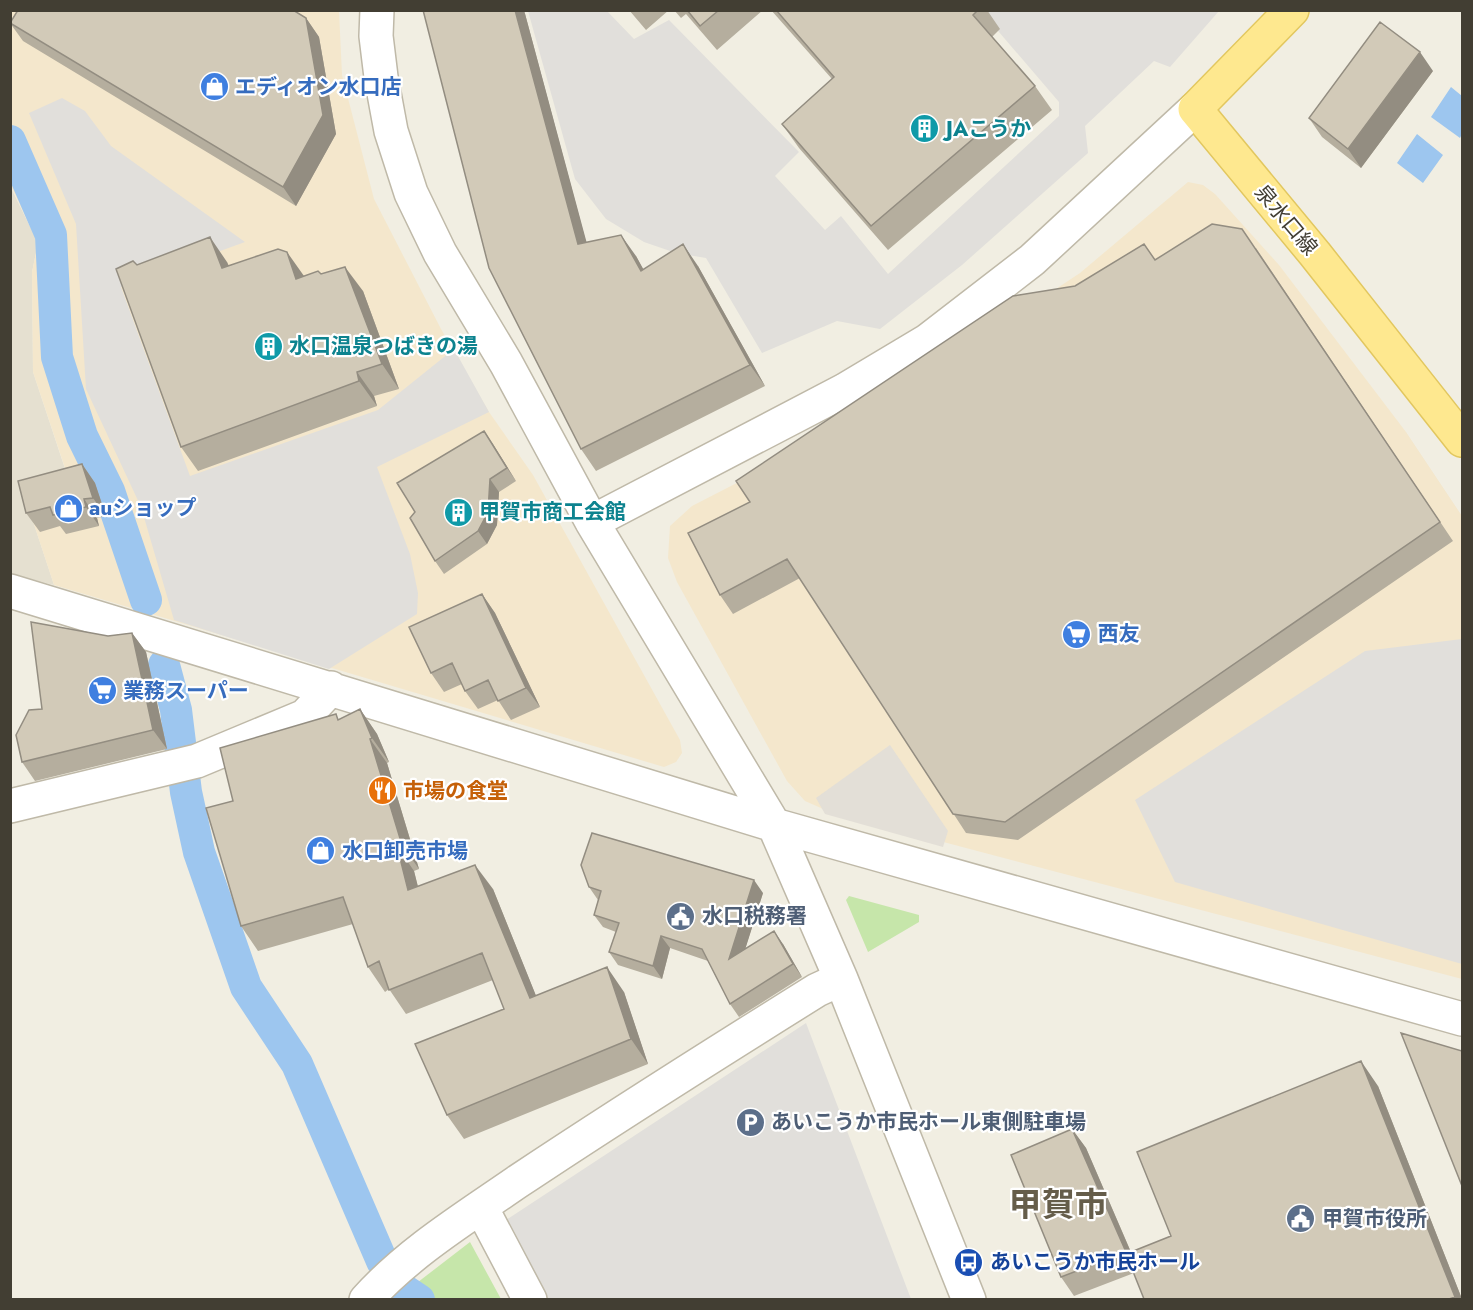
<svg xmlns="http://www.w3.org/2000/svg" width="1473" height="1310" viewBox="0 0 1473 1310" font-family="Jost,'Noto Sans JP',sans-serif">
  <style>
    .residential { fill: #e5e0d0 }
    .commercial { fill: #f4e7cc }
    .industrial { fill: #e3dfd7 }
    .green { fill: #c6e6aa }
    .parking { fill: #e1dfdb }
    .water { fill: #9dc6ef }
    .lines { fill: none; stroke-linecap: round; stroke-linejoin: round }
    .canal { stroke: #9dc6ef; stroke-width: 32 }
    .minor-casing { stroke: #bfb9a8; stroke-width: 36 }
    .major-casing { stroke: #e2c75f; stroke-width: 36 }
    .minor { stroke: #fff; stroke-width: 33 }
    .major { stroke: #fee88f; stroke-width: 33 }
    .wall { fill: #b5ae9e }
    .shaded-wall { fill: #938d81 }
    .building { fill: #d2cab8; stroke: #938d81; stroke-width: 1.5 }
    .labels { text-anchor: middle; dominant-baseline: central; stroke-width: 4.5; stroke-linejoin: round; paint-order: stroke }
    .shop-label { font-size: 21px; font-weight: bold; fill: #366cbe; stroke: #fff; text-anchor: start }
    .culture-label { font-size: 21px; font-weight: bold; fill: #0d838f; stroke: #fff; text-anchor: start }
    .street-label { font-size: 21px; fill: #423e33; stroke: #fff }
    .food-label { font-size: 21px; font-weight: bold; fill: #c56008; stroke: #fff; text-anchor: start }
    .service-label { font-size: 21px; font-weight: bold; fill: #4e5e75; stroke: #fff; text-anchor: start }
    .transit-label { font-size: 21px; font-weight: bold; fill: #164399; stroke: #fff; text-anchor: start }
    .town-label { font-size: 33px; font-weight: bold; fill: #655d4a; stroke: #fff }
  </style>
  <rect width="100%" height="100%" fill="#f1eee2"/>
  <path class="residential" d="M10,186L38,243L32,272L33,372L66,472L25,497L54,585L11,574Z"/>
  <path class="commercial" d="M11,11H339L342,75L374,199L441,329L489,412L533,475L680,740L682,753L676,762L664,767L54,585L25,497L66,471L33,372L32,272L38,243L11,186Z
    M1188,182L1203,185L1215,194L1279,265L1406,432L1462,516V979L830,812L805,801L787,781L677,582L668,558L670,526L692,506L852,424L1080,273Z"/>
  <path class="industrial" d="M890,745L948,831L943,847L825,814L816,798Z"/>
  <path class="green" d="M849,896L919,915V922L868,952L846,900Z
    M470,1242L501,1299H396Z"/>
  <path class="parking" d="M528,11H607L634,39L669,20L799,152L775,176L825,230L841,216L888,274L1059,116V102L981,11H1219L1170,67L1154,61L1085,126L1088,153L962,265L880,329L837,321L762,353L706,258L676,253L644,242L606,219L575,179Z
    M62,98L85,111L111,146L245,242L121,287L190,476L378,410L454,349L489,412L377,467L410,554L418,593L417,614L329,669L174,620L141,507L86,389L76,224L29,113Z
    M1462,639V964L1175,882L1135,800L1365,651Z
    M806,1023L911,1299H546L506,1220Z"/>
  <path class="water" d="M1451,87L1462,96V134L1460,138L1431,117Z
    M1417,134L1443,155L1423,183L1397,163Z"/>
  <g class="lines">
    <path class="canal" d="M10,141L51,235L57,357L82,436L109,491L146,600
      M164,665L176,710L186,792L199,852L246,987L297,1064L382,1261L401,1288L419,1300"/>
    <defs>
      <path id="minor" d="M377,10L376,36L381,77L391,131L411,193L440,253L506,363L592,522L774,825L841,979L969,1300
        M592,522L845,390L927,341L1032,260L1195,109
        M10,591L774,825L1462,1019
        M10,806L197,761L305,716L331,688
        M481,1207L530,1300
        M366,1300C408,1253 465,1218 517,1182C616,1116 716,1053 817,990L841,979"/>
      <path id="major" d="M1292,10L1195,109L1315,254L1462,440"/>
    </defs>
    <use href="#minor" class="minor-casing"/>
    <use href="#major" class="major-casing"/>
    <use href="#minor" class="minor"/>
    <use href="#major" class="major"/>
  </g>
  <path class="wall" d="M524,10L586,242L636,256L643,269L698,266L765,386L596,471L581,449Z
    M629,10H669L646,30Z
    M674,10H763L717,50L686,14L681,18Z
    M771,10H987L1000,29L992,37L1035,86L1052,110L888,250L799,148L782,124L832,79Z
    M306,18L319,37L336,134L296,206L23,41L10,23Z
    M1433,71L1361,168L1322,137L1309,118Z
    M1256,248L1453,541L1018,840L966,833L800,578L733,614L720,595L750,502L1075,286L1155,260Z
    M227,262L229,266L304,276L321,274L363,291L399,389L374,396L377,406L198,471L181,447L137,265Z
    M484,431L516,481L499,492L497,525L487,544L444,574L435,561L415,512Z
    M82,464L95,483L106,516L97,518L99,526L66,534L60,526L40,532L26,513Z
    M482,594L495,613L540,707L511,720L498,700L478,709L465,691L462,684L444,692L431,673Z
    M132,633L146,652L167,749L35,781L22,762L42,709L108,636Z
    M360,709L377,734L389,762L387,763L419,869L414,871L418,887L493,889L536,996L624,992L648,1064L464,1139L447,1115L504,1009L493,980L406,1014L389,989L385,992L368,967L353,924L258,951L241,926L233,801L340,719Z
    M589,887L763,893L745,949L783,944L802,977L739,1017L730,1004L708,961L670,948L662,979L618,965L609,952L616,932L603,927L594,915L598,900Z
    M1378,1086L1462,1299H1144L1134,1273L1074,1296L1061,1277L1072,1129L1086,1148L1131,1252L1171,1236Z"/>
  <path class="shaded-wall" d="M515,10H524L593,266L578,244Z
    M306,18L319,37L336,134L296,206L283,187Z
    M1420,52L1433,71L1361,168L1348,149Z
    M621,235L636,256L656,292L641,271Z
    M210,237L227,262L239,293L222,268Z
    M683,244L698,266L765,386L750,365Z
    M287,252L304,276L296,279Z
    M345,267L363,291L399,389L382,364Z
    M357,372L374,396L377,406L359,381Z
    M484,431L493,444L516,481L507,468Z
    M82,464L95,483L106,516L93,498Z
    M490,479L499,492L497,525L487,544L478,531Z
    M84,499L97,518L99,526L86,507Z
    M482,594L495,613L540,707L526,688Z
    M132,633L146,652L167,749L153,730Z
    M360,709L377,734L389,762L372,738Z
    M370,739L387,763L419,869L402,845Z
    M397,846L414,871L425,915L408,890Z
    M475,865L493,889L547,1023L530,998Z
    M754,880L763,893L738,972L729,959Z
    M774,931L783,944L802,977L793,964Z
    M661,936L670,948L662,979L653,966Z
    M607,967L624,992L648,1064L631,1039Z
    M1361,1061L1378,1086L1462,1299H1456L1455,1297Z
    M1072,1129L1086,1148L1139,1271L1126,1252Z"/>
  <path class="building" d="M18,10H293L306,18L323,115L283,187L10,23Z
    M423,10H515L578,244L621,235L641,271L683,244L750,365L581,449L489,268Z
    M687,10H719L700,26Z
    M776,10H978L973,15L1035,86L871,226L782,124L834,77Z
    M1380,22L1420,52L1348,149L1309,118Z
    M1212,224L1242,229L1440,522L1005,822L953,814L787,559L720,595L688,533L750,502L736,481L1013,296L1075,286L1144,244L1155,260Z
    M210,237L222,268L278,249L287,252L296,279L318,271L321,274L345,267L382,364L357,372L359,381L181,447L116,269L133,261L137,265Z
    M484,431L507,468L490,479L488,512L478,531L435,561L410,518L415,512L397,483Z
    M82,464L93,498L84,499L86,507L53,515L50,507L26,513L18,481Z
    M482,594L526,688L498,701L488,680L465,691L452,663L431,673L409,627Z
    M31,622L108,636L132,633L153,730L22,762L16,735L29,710L42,709Z
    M360,709L372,738L370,739L402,845L397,846L408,890L475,865L530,998L607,967L631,1039L447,1115L415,1044L504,1009L482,953L389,990L379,961L368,967L343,897L241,926L206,808L233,801L220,748L336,714L338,720Z
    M592,833L754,880L729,959L774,931L793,964L730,1004L702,949L661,936L653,966L609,952L619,923L594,915L601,891L589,887L581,865Z
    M1401,1033L1462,1051V1186Z
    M1361,1061L1455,1297L1449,1299H1144L1126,1254L1171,1236L1137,1152Z
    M1072,1129L1126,1252L1061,1277L1011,1155Z"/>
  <defs>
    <symbol id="shop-disc" viewBox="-11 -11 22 22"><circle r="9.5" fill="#3f7fe0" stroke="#fff"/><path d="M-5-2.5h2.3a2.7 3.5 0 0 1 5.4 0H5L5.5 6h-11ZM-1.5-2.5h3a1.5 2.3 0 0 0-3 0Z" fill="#fff"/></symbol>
    <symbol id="building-disc" viewBox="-11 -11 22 22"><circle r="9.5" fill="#0f9aa8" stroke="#fff"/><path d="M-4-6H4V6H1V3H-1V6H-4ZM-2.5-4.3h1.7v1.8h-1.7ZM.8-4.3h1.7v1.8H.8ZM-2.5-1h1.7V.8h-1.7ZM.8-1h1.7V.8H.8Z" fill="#fff"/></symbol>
    <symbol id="supermarket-disc" viewBox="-11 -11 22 22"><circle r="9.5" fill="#3f7fe0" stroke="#fff"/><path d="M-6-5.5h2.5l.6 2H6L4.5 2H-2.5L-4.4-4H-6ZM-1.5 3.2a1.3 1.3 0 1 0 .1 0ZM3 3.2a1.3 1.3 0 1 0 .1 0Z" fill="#fff"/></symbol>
    <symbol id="restaurant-disc" viewBox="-11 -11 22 22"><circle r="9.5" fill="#e8710a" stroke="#fff"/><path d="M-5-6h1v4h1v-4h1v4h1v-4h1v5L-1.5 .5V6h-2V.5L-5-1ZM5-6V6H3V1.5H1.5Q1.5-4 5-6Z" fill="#fff"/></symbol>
    <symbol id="civic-disc" viewBox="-11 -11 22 22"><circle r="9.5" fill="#5c6f8a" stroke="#fff"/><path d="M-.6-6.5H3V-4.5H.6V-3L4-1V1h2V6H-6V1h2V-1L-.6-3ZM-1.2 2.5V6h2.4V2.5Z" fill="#fff"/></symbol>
    <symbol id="parking-disc" viewBox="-11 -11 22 22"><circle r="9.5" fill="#5c6f8a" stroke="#fff"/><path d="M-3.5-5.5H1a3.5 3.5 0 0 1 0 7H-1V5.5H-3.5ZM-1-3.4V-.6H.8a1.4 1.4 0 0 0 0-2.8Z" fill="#fff"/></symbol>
    <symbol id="bus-disc" viewBox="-11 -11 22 22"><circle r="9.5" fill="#1a4fb4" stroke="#fff"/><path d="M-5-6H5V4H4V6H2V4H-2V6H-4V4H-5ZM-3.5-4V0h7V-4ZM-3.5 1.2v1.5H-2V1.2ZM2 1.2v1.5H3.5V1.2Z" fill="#fff"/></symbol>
  </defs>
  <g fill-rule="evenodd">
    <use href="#shop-disc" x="198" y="70" width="33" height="33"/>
    <use href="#building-disc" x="908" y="112" width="33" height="33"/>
    <use href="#building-disc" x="252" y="330" width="33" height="33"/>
    <use href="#shop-disc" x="52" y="492" width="33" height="33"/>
    <use href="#building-disc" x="442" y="496" width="33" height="33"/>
    <use href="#supermarket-disc" x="1060" y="618" width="33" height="33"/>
    <use href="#supermarket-disc" x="86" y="674" width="33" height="33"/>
    <use href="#restaurant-disc" x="366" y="774" width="33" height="33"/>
    <use href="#shop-disc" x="304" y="834" width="33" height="33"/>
    <use href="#civic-disc" x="664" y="900" width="33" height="33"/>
    <use href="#parking-disc" x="734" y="1106" width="33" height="33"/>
    <use href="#civic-disc" x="1284" y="1202" width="33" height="33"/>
    <use href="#bus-disc" x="952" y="1246" width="33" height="33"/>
  </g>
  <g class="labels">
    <g class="shop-label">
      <text x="235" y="87">エディオン水口店</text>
      <text x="89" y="508">auショップ</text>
      <text x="1098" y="634">西友</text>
      <text x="123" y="691">業務スーパー</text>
      <text x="342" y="851">水口卸売市場</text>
    </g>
    <g class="culture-label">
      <text x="946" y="129">JAこうか</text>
      <text x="289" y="346">水口温泉つばきの湯</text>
      <text x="479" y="512">甲賀市商工会館</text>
    </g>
    <g class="street-label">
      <text transform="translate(1286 220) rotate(50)">泉水口線</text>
    </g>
    <g class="food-label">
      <text x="403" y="791">市場の食堂</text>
    </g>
    <g class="service-label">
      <text x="702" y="916">水口税務署</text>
      <text x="771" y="1122">あいこうか市民ホール東側駐車場</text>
      <text x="1322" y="1219">甲賀市役所</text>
    </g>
    <g class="transit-label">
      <text x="990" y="1262">あいこうか市民ホール</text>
    </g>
    <g class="town-label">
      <text x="1058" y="1204">甲賀市</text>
    </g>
  </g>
  <rect width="1473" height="1310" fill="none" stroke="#423e33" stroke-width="24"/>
</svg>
